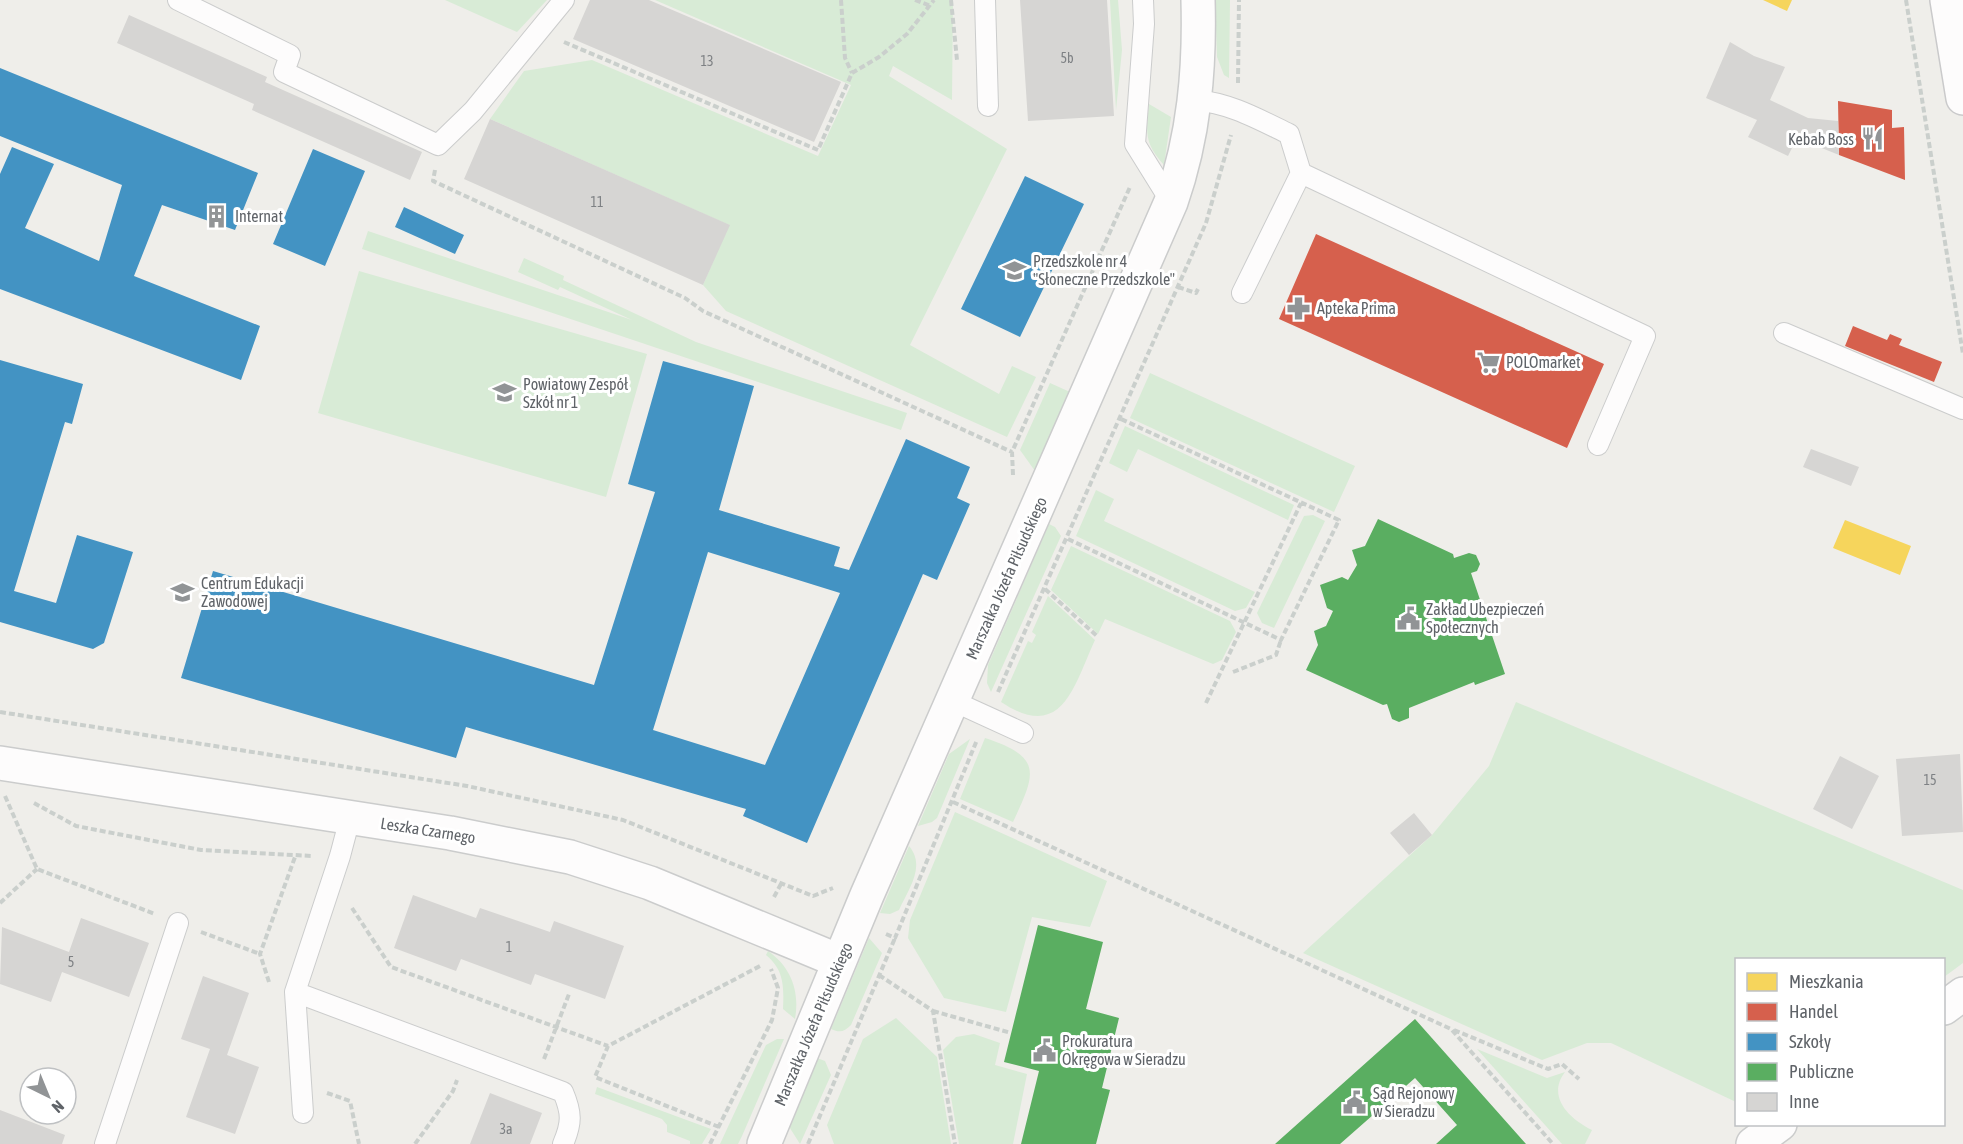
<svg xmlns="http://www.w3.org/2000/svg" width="1963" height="1144" viewBox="0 0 1963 1144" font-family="'Asap Condensed',sans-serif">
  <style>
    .green { fill: #d8ebd6 }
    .homes { fill: #f6d55c }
    .shops { fill: #d6604d }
    .schools { fill: #4393c3; fill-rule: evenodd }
    .public { fill: #5aae61 }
    .building { fill: #d6d5d3 }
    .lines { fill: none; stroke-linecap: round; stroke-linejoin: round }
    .service-casing { stroke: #cbcccc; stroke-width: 22 }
    .minor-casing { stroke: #cbcccc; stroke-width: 36 }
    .secondary-casing { stroke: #cacacb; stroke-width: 36 }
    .path { stroke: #cacfcc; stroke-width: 4; stroke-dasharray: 6 3; stroke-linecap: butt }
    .service { stroke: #fdfcfc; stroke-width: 20 }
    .minor { stroke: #fdfcfc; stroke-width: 33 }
    .secondary { stroke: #fdfcfc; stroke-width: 33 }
    .labels { text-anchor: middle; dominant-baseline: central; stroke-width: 6; stroke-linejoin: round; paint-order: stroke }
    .number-label { font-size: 14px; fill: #7e8184 }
    .poi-label { font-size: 16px; fill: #5f6368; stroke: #fff; text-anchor: start }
    .street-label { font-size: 16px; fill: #5f6368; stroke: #fff }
  </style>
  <rect width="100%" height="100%" fill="#efeeea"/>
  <path class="green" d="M445,0H547L517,32Z
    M655,0H953L952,100L893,66L889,76L1007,149L910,345L999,394L1012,366L1036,377L1007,437L726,311L703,285L729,225L490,119L524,71L592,60L818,156L851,85Z
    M1110,0H1118L1122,50L1116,110Z
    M1215,0H1230L1229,78L1224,75L1217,57Z
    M1149,104L1171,117L1164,165C1144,143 1146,133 1149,104Z
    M368,231L632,320L560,287L558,290L518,272L524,258L564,276L563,280L696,342L907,413L901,430L362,249Z
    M359,271L647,354L606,497L318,413Z
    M1150,373L1355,466L1334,512L1130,418Z
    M1050,383L1070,392L1035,471L1020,450Z
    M1125,426L1294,505L1288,520L1138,449L1127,472L1109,463Z
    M1096,490L1114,499L1104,521L1255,592L1246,608L1235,611L1076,536Z
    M1313,515L1325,521L1274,628L1262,623L1257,613L1304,516Z
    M1049,524L1055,527L1061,536L991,692L987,683L988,665Z
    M1071,546L1230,621L1236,632L1222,660L1213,664L1105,619L1098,634L1051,590Z
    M1048,596L1095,640C1074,685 1063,743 1001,702L1028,641L1032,643L1036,635L1032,632Z
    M1516,702L1963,890V963L1944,977V960H1736V1102L1611,1043H1587L1542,1060L1303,953L1432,835L1489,766Z
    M985,738C1043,757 1036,773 1013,822L960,799Z
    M970,739L937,818L932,822L918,826L949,754Z
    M955,812L1107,881L1090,927L1032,917L1006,1012L944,998L908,938L910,920Z
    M909,846C926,866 909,888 899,910L890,914L880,913Z
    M869,938L882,953L851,1025C844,1032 840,1033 831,1029Z
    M768,951C791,967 800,991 795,1019L783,1009C784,986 784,970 766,955Z
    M896,1018L937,1057L951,1144H834L827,1125L863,1039Z
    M974,1034L1000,1043L995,1065L1027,1074L1013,1144H959L943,1050L956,1037Z
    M777,1039H784L742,1136L738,1144H720L766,1045Z
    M1477,1049L1547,1078L1565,1072C1546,1097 1570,1119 1592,1130L1585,1144H1562Z
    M817,1058L825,1061L831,1075L800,1144L788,1125Z
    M597,1087L711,1129L702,1144H690V1141L667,1132V1125L662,1119L595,1094Z"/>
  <path class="homes" d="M1763,0H1792L1787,11Z
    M1845,520L1911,546L1900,575L1833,548Z"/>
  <path class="shops" d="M1838,101L1892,110V128L1904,127L1905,180L1839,155Z
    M1316,234L1604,364L1567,448L1279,319Z
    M1853,326L1887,340L1890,334L1902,339L1899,345L1942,362L1934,382L1845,346Z"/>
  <path class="schools" d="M0,68L258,173L235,230L162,205L134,276L260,326L241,380L0,289V174L12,147L54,164L25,228L99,261L122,185L0,136Z
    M313,149L365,171L325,266L273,244Z
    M1025,176L1084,204L1020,337L961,309Z
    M404,207L464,235L455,254L395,227Z
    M0,360L83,384L72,424L65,422L14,591L56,603L77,535L133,552L104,643L93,649L0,622Z
    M663,361L754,386L719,510L840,547L834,566L849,570L906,439L970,467L957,498L970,504L937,580L923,574L807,843L743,816L746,809L466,727L456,758L181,678L213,571L594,685L655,492L628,484ZM708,552L840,593L765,765L653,730Z"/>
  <path class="public" d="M1378,519L1453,554L1454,558L1469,553L1476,555L1480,564L1477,571L1471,573L1505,674L1475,685L1474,682L1409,708V718L1399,722L1392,719L1387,704L1383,705L1306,670L1318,645L1314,631L1326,626L1333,611L1327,608L1320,585L1342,577L1348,580L1357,565L1352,550L1365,546Z
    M1038,925L1103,942L1086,1009L1119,1018L1102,1088L1110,1090L1096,1144H1021L1039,1071L1004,1062Z
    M1415,1019L1526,1144H1436L1457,1125L1415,1078L1340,1144H1275Z"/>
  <path class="building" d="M590,0H649L841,82L814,142L573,39Z
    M1020,0H1107L1114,116L1028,121Z
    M129,15L267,77L265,82L422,152L410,180L252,110L254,104L117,43Z
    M1730,42L1754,56L1785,67L1770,100L1808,118L1838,121L1839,155L1797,138L1788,156L1748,137L1757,120L1706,98Z
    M490,119L730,225L703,285L464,179Z
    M1811,449L1859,467L1851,486L1803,467Z
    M1960,754L1963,832L1902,836L1896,759Z
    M1840,756L1879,776L1852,829L1813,809Z
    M1414,813L1432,835L1409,855L1390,833Z
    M413,895L476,918L480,908L550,932L554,921L624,946L605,999L535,974L531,985L461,959L456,971L394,948Z
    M81,918L149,943L129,997L62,972L51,1002L0,984L2,927L69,952Z
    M203,976L249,993L227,1055L259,1067L235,1134L186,1117L210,1049L181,1039Z
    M490,1093L542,1113L530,1144H470Z
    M0,1110L65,1135L62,1144H0Z"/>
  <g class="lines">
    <defs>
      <path id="service" d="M178,0L290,55L284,72L438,145L473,111L564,0
        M985,0L988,106
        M1143,0L1144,24L1135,144L1171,202
        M1195,100C1230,103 1258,119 1289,134L1301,173L1645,336L1598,445
        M1242,293L1301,173
        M1784,333L1963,409
        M953,701L1023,733
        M350,818L340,856L295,992L563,1092C572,1113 572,1123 563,1144
        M295,992L303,1113
        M105,1144L178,923"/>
      <path id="minor" d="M0,763L450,833L570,857L650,883L839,961
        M1944,1008L1963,994
        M764,1144L867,895L1171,202C1194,136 1200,70 1198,0
        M1753,1144L1780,1124"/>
      <path id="secondary" d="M1947,0L1963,98"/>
    </defs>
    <use href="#service" class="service-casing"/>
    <use href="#minor" class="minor-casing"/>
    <use href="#secondary" class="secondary-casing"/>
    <path class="path" d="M841,0L845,58L852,73
      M915,0L931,6
      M951,0L957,60
      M1906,0L1963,354
      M564,42L818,150L852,73L879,57L907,34L934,0
      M1238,83L1239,0
      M435,170L433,181L685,298L703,311L1012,452
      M1178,287L1196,293L1198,289
      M1013,475L1012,452L1130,187
      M1068,539L1281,640L1339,520L1121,419
      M1045,589L1097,636
      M1233,672L1276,655L1281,640
      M998,692L1206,223L1231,135
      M1206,703L1301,503
      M0,712L467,786L623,820L813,896L833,888
      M5,796L37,869L155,914
      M953,802L1451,1029L1553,1144
      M34,803L76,826L201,850L312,856
      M774,897L782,882
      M0,903L37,869
      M352,908L391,967L608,1046
      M201,932L260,954
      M886,934L895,938L977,740
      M879,975L933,1011L955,1144
      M269,982L260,954L295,857
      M933,1011L1011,1033
      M1454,1030L1548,1069L1562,1064L1579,1079
      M544,1059L569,994
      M327,1093L350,1101L359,1144
      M719,1127L595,1077L608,1046L762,965
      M415,1144L453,1091L457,1080
      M710,1144L772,1020L778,988L771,969
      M808,1144L895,938"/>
    <use href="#service" class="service"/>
    <use href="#minor" class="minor"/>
    <use href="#secondary" class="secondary"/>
  </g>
  <defs>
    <symbol id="restaurant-bare" viewBox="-9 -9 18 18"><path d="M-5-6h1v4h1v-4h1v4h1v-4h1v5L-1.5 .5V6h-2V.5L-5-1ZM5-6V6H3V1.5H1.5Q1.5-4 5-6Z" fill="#919496" stroke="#fff" stroke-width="2.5" paint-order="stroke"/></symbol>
    <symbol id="building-bare" viewBox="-9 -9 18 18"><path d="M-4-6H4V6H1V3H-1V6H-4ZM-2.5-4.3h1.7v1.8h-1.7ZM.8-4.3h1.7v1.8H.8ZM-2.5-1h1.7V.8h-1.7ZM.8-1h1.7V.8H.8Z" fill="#919496" stroke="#fff" stroke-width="2.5" paint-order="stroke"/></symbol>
    <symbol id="school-bare" viewBox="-9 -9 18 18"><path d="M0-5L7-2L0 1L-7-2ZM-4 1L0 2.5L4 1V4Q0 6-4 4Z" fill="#919496" stroke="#fff" stroke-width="2.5" paint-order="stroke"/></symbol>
    <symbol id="pharmacy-bare" viewBox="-9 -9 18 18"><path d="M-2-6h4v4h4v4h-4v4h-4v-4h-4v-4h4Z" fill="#919496" stroke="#fff" stroke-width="2.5" paint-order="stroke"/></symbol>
    <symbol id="supermarket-bare" viewBox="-9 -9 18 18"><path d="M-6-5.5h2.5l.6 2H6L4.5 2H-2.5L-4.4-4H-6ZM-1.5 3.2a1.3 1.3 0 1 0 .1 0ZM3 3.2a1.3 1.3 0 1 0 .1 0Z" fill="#919496" stroke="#fff" stroke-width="2.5" paint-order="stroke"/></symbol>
    <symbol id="civic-bare" viewBox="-9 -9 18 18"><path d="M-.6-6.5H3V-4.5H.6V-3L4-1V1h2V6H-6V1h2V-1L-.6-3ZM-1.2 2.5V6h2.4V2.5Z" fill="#919496" stroke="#fff" stroke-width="2.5" paint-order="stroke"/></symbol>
  </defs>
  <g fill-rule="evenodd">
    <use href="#restaurant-bare" x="1856" y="122" width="33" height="33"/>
    <use href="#building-bare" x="200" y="200" width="33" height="33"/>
    <use href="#school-bare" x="998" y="254" width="33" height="33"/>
    <use href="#pharmacy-bare" x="1282" y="292" width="33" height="33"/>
    <use href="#supermarket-bare" x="1472" y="346" width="33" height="33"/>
    <use href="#school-bare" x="488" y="376" width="33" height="33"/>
    <use href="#school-bare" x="166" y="576" width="33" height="33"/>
    <use href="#civic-bare" x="1392" y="602" width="33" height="33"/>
    <use href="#civic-bare" x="1028" y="1034" width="33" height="33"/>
    <use href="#civic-bare" x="1338" y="1086" width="33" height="33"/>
  </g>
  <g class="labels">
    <g class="number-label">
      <text x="1067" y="58">5b</text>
      <text x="707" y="61">13</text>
      <text x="597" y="202">11</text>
      <text x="1930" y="780">15</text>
      <text x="509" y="947">1</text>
      <text x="71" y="962">5</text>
      <text x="506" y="1129">3a</text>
    </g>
    <g class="poi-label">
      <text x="1854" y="139" text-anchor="end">Kebab Boss</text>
      <text x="235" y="216">Internat</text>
      <text x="1033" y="261">Przedszkole nr 4<tspan x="1033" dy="18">"Słoneczne Przedszkole"</tspan></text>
      <text x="1317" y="308">Apteka Prima</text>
      <text x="1506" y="362">POLOmarket</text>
      <text x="523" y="384">Powiatowy Zespół<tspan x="523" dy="18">Szkół nr 1</tspan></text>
      <text x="201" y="583">Centrum Edukacji<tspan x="201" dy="18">Zawodowej</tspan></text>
      <text x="1426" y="609">Zakład Ubezpieczeń<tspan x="1426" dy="18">Społecznych</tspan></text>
      <text x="1062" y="1041">Prokuratura<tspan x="1062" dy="18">Okręgowa w Sieradzu</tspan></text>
      <text x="1373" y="1093">Sąd Rejonowy<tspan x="1373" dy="18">w Sieradzu</tspan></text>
    </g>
    <g class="street-label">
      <text transform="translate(1006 578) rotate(-66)">Marszałka Józefa Piłsudskiego</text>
      <text transform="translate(428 830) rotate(9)">Leszka Czarnego</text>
      <text transform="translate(813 1024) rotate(-67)">Marszałka Józefa Piłsudskiego</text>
    </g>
  </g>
  <rect x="1735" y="958" width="210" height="168" fill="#ffffff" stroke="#bfc1c3" stroke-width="1.5"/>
  <rect x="1747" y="973" width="30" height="18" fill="#f6d55c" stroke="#bfc1c3" stroke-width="1.5"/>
  <text x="1789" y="988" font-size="18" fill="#5f6368">Mieszkania</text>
  <rect x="1747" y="1003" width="30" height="18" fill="#d6604d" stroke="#bfc1c3" stroke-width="1.5"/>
  <text x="1789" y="1018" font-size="18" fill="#5f6368">Handel</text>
  <rect x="1747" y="1033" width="30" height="18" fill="#4393c3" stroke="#bfc1c3" stroke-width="1.5"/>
  <text x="1789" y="1048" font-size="18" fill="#5f6368">Szkoły</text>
  <rect x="1747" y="1063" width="30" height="18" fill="#5aae61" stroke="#bfc1c3" stroke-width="1.5"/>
  <text x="1789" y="1078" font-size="18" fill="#5f6368">Publiczne</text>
  <rect x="1747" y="1093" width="30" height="18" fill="#d6d5d3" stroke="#bfc1c3" stroke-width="1.5"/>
  <text x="1789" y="1108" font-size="18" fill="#5f6368">Inne</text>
  <g transform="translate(48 1096) rotate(137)"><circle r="28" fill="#ffffff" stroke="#bfc1c3" stroke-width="1.5"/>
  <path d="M0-4.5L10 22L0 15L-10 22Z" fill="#919496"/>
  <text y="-9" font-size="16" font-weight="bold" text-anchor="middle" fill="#5f6368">N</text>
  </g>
</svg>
